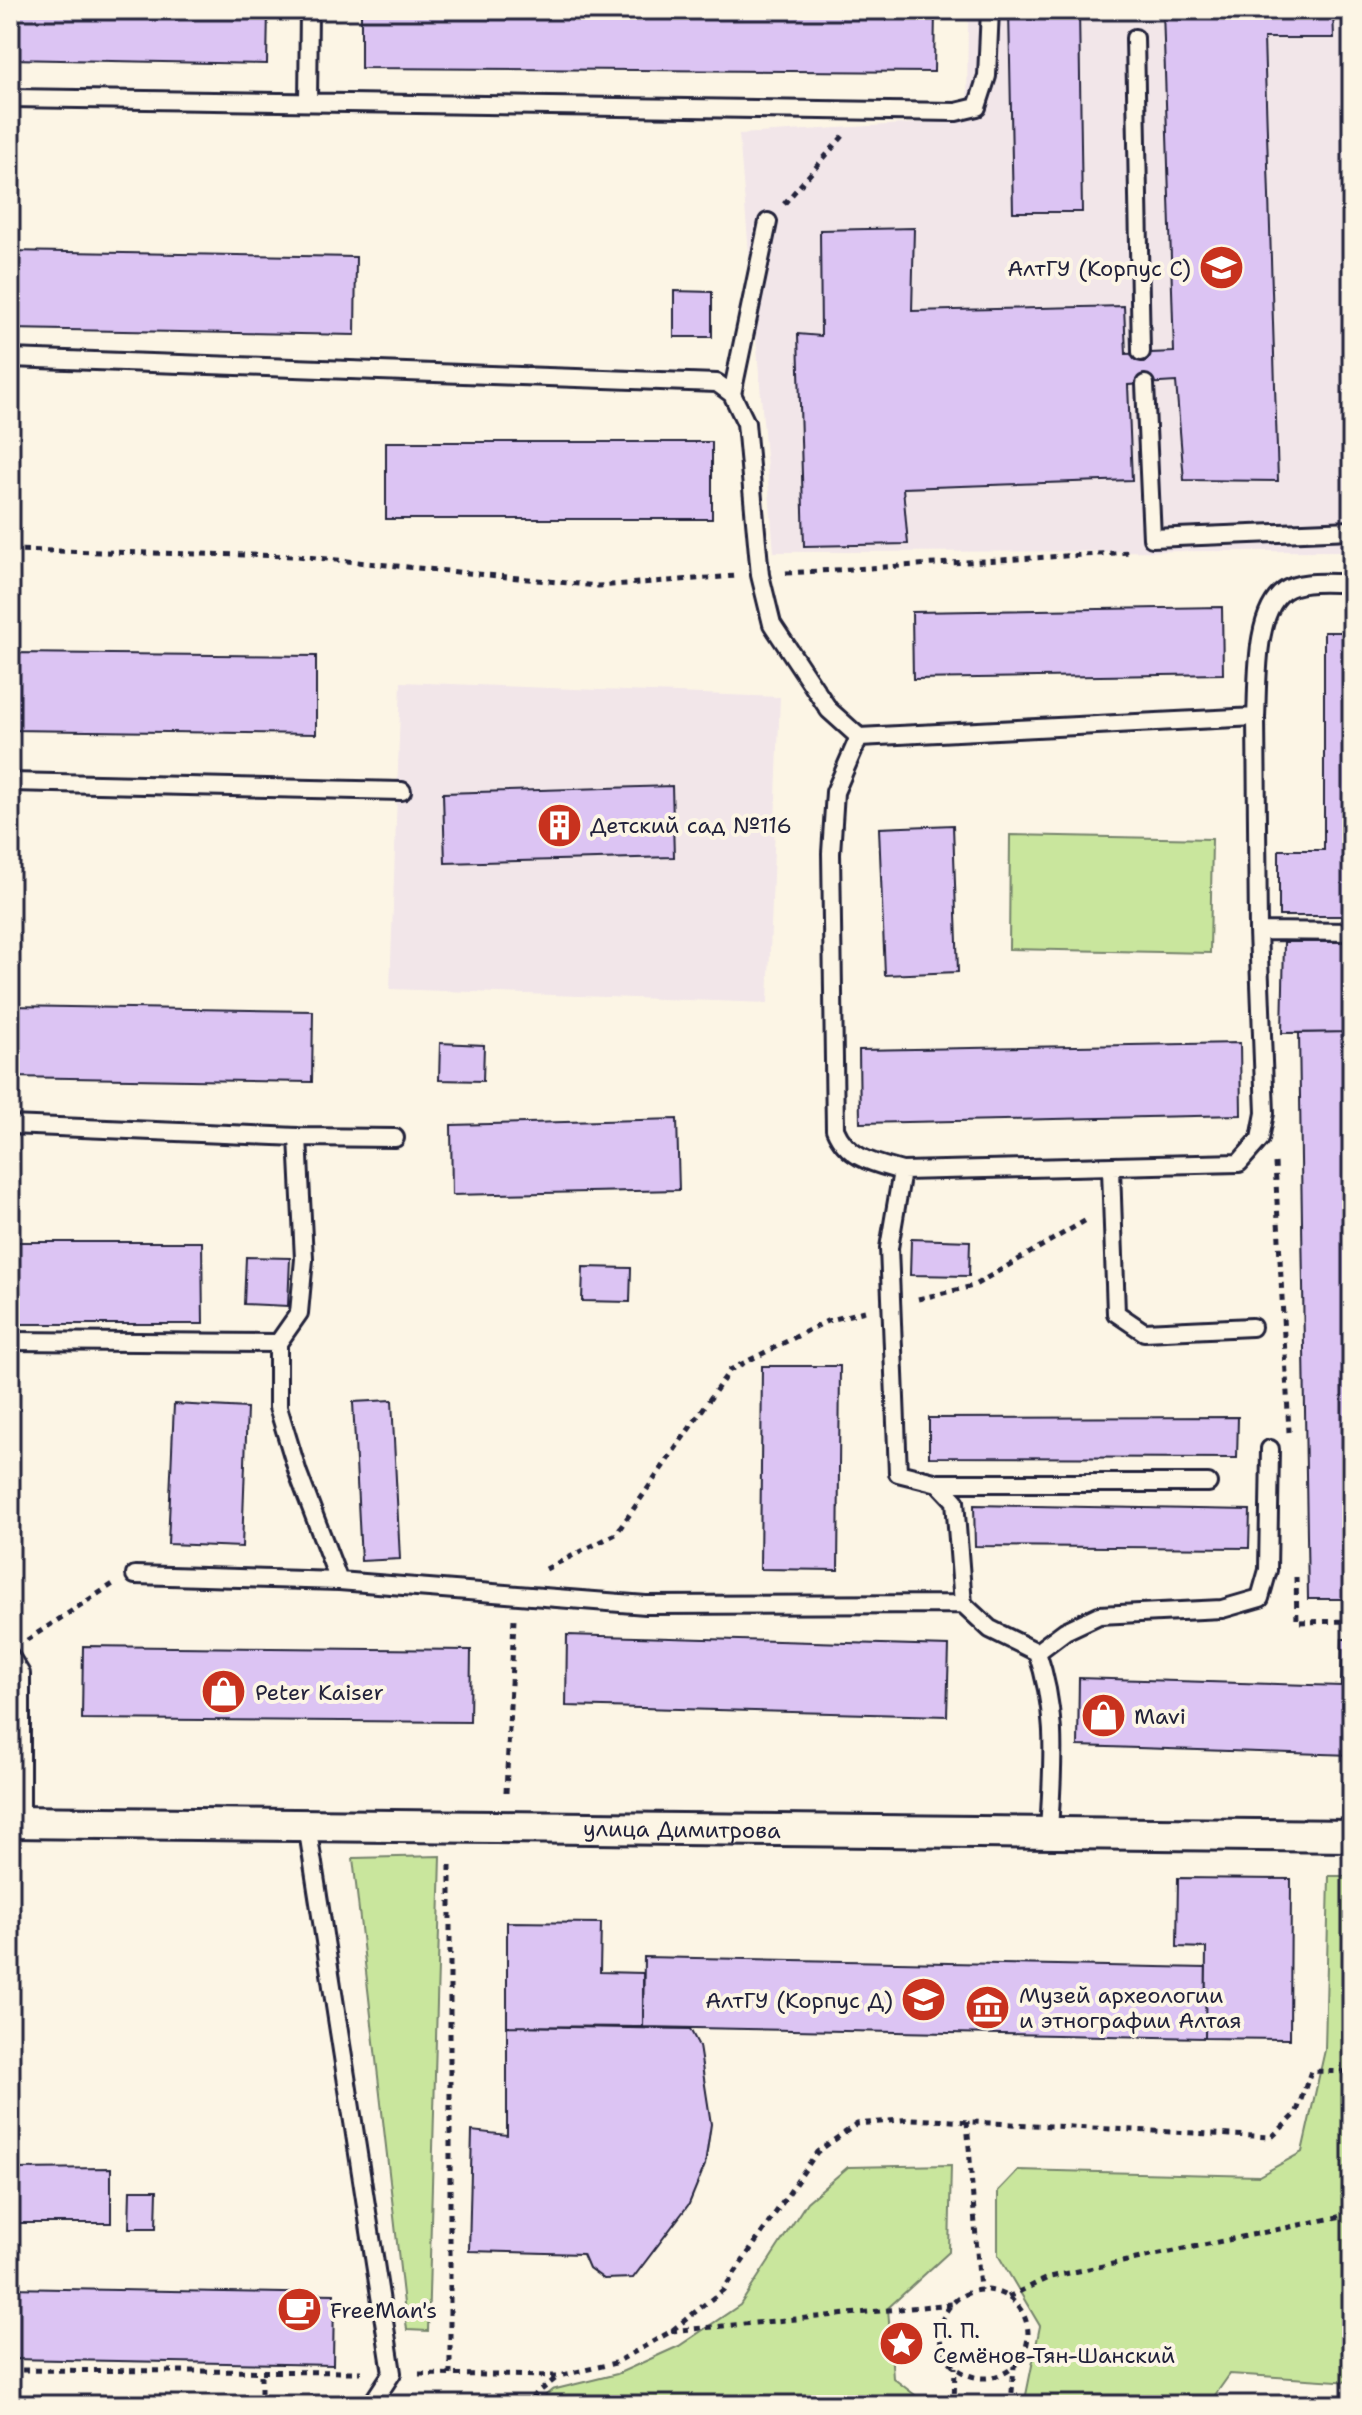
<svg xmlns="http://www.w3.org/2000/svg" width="1362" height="2415" viewBox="0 0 1362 2415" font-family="'Shantell Sans',sans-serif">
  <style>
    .built { fill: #f2e6e9 }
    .green { fill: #c9e69d; stroke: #76846c; stroke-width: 2 }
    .building { fill: #dcc4f3; stroke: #22223b; stroke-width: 2 }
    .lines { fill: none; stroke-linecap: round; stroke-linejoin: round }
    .service-casing { stroke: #22223b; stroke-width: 22 }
    .minor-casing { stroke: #22223b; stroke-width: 36 }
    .path { stroke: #22223b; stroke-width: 5; stroke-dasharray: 6 6; stroke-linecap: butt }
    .service { stroke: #fcf5e5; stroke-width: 16 }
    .minor { stroke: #fcf5e5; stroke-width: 30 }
    .labels { text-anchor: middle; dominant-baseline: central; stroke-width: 8; stroke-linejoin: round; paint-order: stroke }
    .poi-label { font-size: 22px; fill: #22223b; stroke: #fcf5e5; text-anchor: start }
    .street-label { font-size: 22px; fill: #22223b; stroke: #fcf5e5 }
  </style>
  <rect width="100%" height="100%" fill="#fcf5e5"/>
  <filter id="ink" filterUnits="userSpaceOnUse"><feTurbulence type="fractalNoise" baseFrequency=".0125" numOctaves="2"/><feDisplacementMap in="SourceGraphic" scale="16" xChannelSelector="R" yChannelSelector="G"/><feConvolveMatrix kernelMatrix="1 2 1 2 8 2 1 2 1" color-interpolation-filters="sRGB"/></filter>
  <g filter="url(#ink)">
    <path class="built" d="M968,10H1352V551L774,552L739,134L967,120Z
      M401,682L780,697L768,1003L390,989Z"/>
    <path class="green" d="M1010,835L1212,839L1210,953L1009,949Z
      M441,1856L428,2331L407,2330L353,1858Z
      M1329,1876H1352V2382L1230,2374L1208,2405H1024L1040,2326L998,2255V2191L1018,2170L1259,2176L1302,2152L1325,2050Z
      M951,2165L949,2252L888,2308L893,2378L928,2405H534L552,2390L617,2374L679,2346L740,2305L807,2202L848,2167Z"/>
    <path class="building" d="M10,10H268L267,64L10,59Z
      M361,10H935L934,72L361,68Z
      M1009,10H1079L1082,212H1013Z
      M1163,10H1333L1334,38H1264L1278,481L1184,480L1176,382L1128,385L1132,480L903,488L908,544L804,546L798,334L821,336L820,230L914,228L912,311L1124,306L1126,354L1174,352Z
      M10,251L356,257L355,335L10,329Z
      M674,291L712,292V337H674Z
      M386,442H712V519H386Z
      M1222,607L1223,674L913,679L912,612Z
      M1324,632H1352V916H1279V850H1324Z
      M10,653L316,656V734L10,730Z
      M672,786L674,857L445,863L443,793Z
      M953,825L958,972L885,975L879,828Z
      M1284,942H1352V1032L1282,1033Z
      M10,1006L313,1011L312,1082L10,1077Z
      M1352,1032V1599H1308L1299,1033Z
      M440,1043L484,1045L483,1081L439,1080Z
      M1240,1043L1241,1115L860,1123L859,1050Z
      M677,1119L679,1190L452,1195L451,1125Z
      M911,1239L970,1241L969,1276L910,1275Z
      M10,1242H202L203,1324H10Z
      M246,1257L290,1258L288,1306L244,1304Z
      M583,1267L631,1268L630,1302L582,1301Z
      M762,1366H840L838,1570L760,1569Z
      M392,1400L400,1559L361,1561L353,1402Z
      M174,1404L247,1408L242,1547L168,1544Z
      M1238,1417L1237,1458L929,1457V1418Z
      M974,1505L1250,1510L1249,1548L975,1546Z
      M567,1635L949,1646L947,1716L566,1706Z
      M1342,1639H1352V1755L1078,1746L1079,1678L1341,1686Z
      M83,1646L471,1650L470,1722L82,1719Z
      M1178,1878L1291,1879L1290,2039L1205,2038L1206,1948L1177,1947Z
      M507,1922L601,1923L600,1972L643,1973V2027L507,2026Z
      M644,1957L1206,1968L1205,2038L643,2027Z
      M507,2026L690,2029L699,2046L711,2124L705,2165L689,2204L633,2278L604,2279L589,2268L583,2254L469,2251L472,2131L507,2135Z
      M111,2168V2223H15L14,2169Z
      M130,2190H157L156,2228H129Z
      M10,2288L334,2294L333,2365L10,2359Z"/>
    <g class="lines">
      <defs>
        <path id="service" d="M1135,38L1141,352
          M10,98L956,112L977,107L987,76L990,10
          M308,102L309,10
          M10,358L717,383L732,394L746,423L760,575L772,624L829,710L859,737
          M1145,384L1152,538L1352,530
          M732,394L768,222
          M1352,583C1332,584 1301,579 1284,591C1254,613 1258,682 1256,717L859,737L835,792L831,853L835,1129C847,1158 873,1163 902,1171L1239,1163L1260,1139L1265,1113L1258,931L1352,932
          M1256,717L1258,931
          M10,782L402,791
          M10,1125L298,1137L304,1259L299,1313L278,1343
          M298,1137L395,1138
          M1111,1169L1116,1313L1144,1332L1252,1327
          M902,1171L889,1248L898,1473L938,1483L955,1501L963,1604L990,1629L1037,1652C1059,1716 1052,1767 1049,1833
          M10,1341L278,1343V1407L298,1473L339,1581
          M938,1483H1208
          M135,1575L339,1581L646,1605L963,1604
          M1037,1652L1065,1631L1099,1615L1222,1609L1260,1598L1268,1570L1270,1449
          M10,1656L21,1674V1822
          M307,1825L392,2373L371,2405"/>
        <g id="minor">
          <path id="s1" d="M10,1822L1352,1836"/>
        </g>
      </defs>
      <use href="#service" class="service-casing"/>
      <use href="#minor" class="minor-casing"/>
      <path class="path" d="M784,204L843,136
        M10,550L297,556L598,586L736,576
        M786,573L1131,552
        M1275,1163L1289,1432
        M918,1299L973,1286L1088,1219
        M546,1569L616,1534L730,1370L827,1321L865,1311
        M1296,1577L1297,1622L1352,1621
        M27,1640L113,1584
        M506,1793L514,1619
        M967,2121L980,2290
        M940 2334a44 44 0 1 1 88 0a44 44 0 1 1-88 0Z
        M1008,2297L1050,2277L1352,2214
        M671,2331L952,2304
        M10,2370L361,2372
        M419,2374L559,2376L615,2363L670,2332L723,2290L817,2152L857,2124L912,2119L1272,2137L1296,2114L1311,2071L1352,2072
        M450,2375V1860
        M261,2405V2369
        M522,2405L559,2376
        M954,2405L955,2367
        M1011,2405L1014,2366"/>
      <use href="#service" class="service"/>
      <use href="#minor" class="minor"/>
    </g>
  </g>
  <defs>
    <symbol id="university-disc" viewBox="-11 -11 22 22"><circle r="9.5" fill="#c8321e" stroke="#fcf5e5"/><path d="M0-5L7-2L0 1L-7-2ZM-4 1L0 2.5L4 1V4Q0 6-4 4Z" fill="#fff"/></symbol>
    <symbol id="building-disc" viewBox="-11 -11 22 22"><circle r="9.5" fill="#c8321e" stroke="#fcf5e5"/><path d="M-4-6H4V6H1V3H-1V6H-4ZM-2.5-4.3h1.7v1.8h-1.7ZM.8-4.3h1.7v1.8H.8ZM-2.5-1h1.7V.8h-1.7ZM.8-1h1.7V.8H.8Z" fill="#fff"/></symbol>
    <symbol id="shop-disc" viewBox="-11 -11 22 22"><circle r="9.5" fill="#c8321e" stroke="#fcf5e5"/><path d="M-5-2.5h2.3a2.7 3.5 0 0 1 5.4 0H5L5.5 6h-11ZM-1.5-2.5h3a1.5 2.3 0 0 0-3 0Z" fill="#fff"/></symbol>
    <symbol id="museum-disc" viewBox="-11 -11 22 22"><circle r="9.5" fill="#c8321e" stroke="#fcf5e5"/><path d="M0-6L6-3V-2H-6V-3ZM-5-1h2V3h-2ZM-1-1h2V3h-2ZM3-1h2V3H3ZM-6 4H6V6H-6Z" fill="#fff"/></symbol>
    <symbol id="cafe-disc" viewBox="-11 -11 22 22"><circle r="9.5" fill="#c8321e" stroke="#fcf5e5"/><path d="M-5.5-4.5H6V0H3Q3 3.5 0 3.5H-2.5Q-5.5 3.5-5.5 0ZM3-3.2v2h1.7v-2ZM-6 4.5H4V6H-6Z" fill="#fff"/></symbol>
    <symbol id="sight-disc" viewBox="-11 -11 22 22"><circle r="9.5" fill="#c8321e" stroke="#fcf5e5"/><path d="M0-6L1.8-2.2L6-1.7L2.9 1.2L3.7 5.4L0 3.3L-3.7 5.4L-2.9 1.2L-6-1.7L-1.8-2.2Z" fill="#fff"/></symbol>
  </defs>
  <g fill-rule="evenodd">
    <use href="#university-disc" x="1196" y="242" width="51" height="51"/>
    <use href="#building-disc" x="534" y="800" width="51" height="51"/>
    <use href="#shop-disc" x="198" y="1666" width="51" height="51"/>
    <use href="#shop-disc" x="1078" y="1690" width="51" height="51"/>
    <use href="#university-disc" x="898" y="1974" width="51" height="51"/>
    <use href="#museum-disc" x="962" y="1982" width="51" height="51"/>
    <use href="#cafe-disc" x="274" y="2284" width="51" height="51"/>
    <use href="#sight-disc" x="876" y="2318" width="51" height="51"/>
  </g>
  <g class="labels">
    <g class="poi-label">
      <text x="1191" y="268" text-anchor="end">АлтГУ (Корпус С)</text>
      <text x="590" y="825">Детский сад №116</text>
      <text x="255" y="1692">Peter Kaiser</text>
      <text x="1134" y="1716">Mavi</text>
      <text x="1019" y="1995">Музей археологии<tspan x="1019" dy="25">и этнографии Алтая</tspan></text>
      <text x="893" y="2000" text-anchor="end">АлтГУ (Корпус Д)</text>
      <text x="330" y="2310">FreeMan's</text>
      <text x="933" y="2330">П. П.<tspan x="933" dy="25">Семёнов-Тян-Шанский</tspan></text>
    </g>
    <g class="street-label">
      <text stroke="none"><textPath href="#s1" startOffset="672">улица Димитрова</textPath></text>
    </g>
  </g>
  <rect width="1362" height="2415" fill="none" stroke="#fcf5e5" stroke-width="40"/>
  <rect x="20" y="20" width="1322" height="2375" fill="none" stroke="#22223b" stroke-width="3" filter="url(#ink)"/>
</svg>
